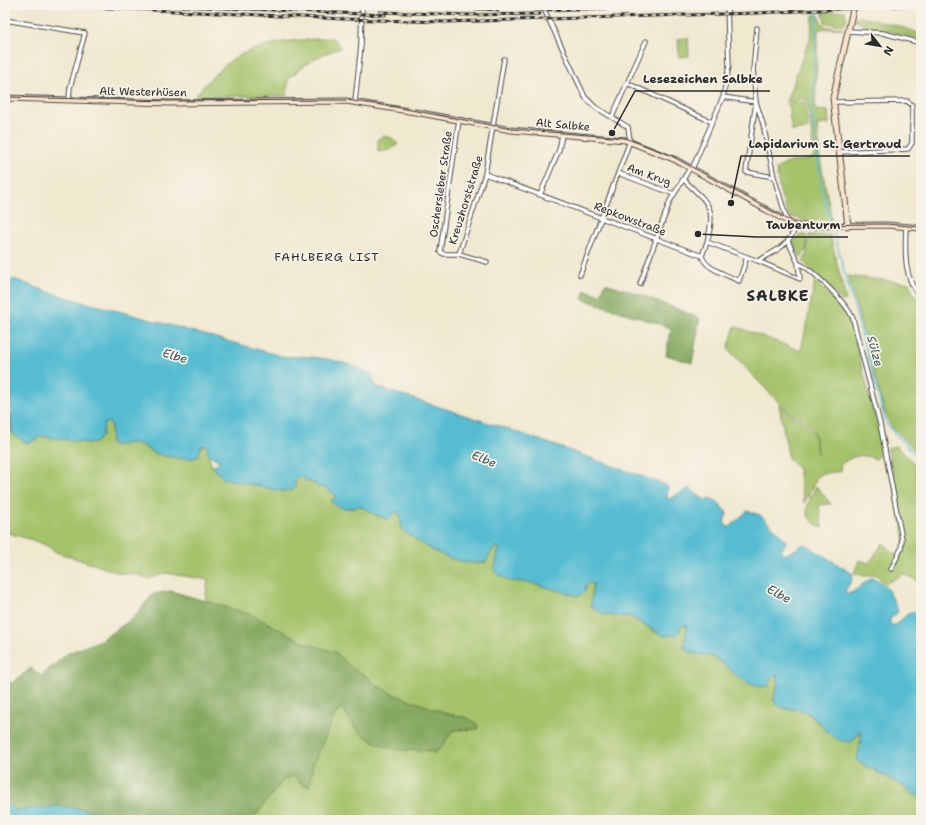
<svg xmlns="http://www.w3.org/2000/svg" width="926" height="825" viewBox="0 0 926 825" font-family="'Shantell Sans',sans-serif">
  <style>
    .green { fill: #a5c36a; stroke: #68774a }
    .forest { fill: #84a95e; stroke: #586a44 }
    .water { fill: #54bcd2; stroke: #40747e }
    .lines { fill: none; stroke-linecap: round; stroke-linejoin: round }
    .stream { stroke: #54bcd2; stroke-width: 1.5 }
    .street-casing { stroke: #494744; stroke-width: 5.5 }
    .secondary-casing { stroke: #494744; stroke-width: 7 }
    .street { stroke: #fff; stroke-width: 3.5 }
    .secondary { stroke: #fce5cf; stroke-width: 5 }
    .tram { stroke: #2b2b2b; stroke-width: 1 }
    .rail-casing { stroke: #2b2b2b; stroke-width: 3 }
    .rail { stroke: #f7f3e8; stroke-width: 1.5; stroke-dasharray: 4.5; stroke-linecap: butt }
    .labels { text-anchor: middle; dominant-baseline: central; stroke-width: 3.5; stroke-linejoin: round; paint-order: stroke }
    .street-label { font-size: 11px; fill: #2b2b2b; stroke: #f7f3e8 }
    .neighbourhood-label { font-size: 12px; letter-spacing: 1px; fill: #2b2b2b; stroke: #f7f3e8 }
    .water-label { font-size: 12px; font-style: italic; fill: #37565d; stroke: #f7f3e8 }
    .district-label { font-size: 15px; font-weight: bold; letter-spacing: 1px; fill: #2b2b2b; stroke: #f7f3e8 }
    .leader { fill: none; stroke: #2b2b2b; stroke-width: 1.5 }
    .callout-dot { fill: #2b2b2b; stroke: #f7f3e8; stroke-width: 1.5 }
    .callout-label { font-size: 12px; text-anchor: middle; font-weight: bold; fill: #2b2b2b; stroke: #f7f3e8; stroke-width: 3.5; stroke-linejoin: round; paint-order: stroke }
  </style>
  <rect width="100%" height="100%" fill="#f7f3e8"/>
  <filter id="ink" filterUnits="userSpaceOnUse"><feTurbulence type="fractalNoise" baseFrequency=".025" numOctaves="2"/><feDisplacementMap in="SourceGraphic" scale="8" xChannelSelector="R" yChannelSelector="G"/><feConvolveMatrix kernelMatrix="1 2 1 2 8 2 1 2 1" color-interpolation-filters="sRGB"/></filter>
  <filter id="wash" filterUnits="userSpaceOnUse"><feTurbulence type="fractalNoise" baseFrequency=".012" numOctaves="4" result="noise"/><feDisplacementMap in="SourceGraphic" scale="16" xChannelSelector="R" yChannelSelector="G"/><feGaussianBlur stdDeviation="0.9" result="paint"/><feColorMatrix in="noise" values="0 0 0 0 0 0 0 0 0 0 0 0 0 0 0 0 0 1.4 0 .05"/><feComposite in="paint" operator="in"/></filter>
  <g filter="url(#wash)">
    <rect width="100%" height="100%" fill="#f0e8cf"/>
    <path class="green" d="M845,11V16L847,17L845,23L842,25L825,23L823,12Z
      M813,15H819C821,30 831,27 844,28L818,29L815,110L828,111L829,124L817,125L820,151L814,152L807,99L786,102L811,35Z
      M861,17L899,26L921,34V39L866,26L855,20V18Z
      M333,38L341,48C320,54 303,64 288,80L287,96H195C204,85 214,74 225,65C255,41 297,40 333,38Z
      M688,38L689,56L679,57L678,39Z
      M805,102L808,129L792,131L788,104Z
      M383,136L392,138L398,144L390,150L378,152V139Z
      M815,154H819L832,220L808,221L788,216L780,192L776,169L788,163L813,158Z
      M799,235H806L807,248L801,258L793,243Z
      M809,235H830L846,300L842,301L803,262L806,257Z
      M848,276L909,283L914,294L921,300V456L891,426L884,411Z
      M815,281L848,314L884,451L881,452L876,459C860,453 854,455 840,465L841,471L819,474L804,503L798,468L789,460L779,405L813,431L817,454L814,429L780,404L728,349L735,326L801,351Z
      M6,400L10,402L11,430L29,443L42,436L86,443H96L102,435L104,423L108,422L111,424V444L114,445C121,444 131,441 139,444C143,446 148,449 152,452C161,456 191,462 198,456L201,446L206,445L212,467L223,478L281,491L293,490L295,488L296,478L303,476L309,482L314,483L317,487H325L336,496L333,500H331L351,509L360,506L379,517H392L395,512H398C402,518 399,525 404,531C428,549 455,567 486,562L493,549L497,546L499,549L496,561L499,575L509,581L528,582L578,596L586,589L588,582H591L593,584L591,606L622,617L629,616L657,633L686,625L687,626L685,648L693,653L708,655L716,659L751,684H769L772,677L777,676L778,681L773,700L785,709H797L806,712L831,735L857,736L860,731L862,732L857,761L903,786L921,799V820H252L283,780L294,776L298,781L312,774V767L335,714L343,709L355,728L362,734L401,750L441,748L453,730L463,728L470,730L468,718L448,714L393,694L374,684L368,677L353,669L337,653L303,642L253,616L205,601L208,580L166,573L149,579L134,574L120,573L56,552C42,540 22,538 5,532Z
      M896,446L921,470V582L903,574L885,584L876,574L865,576L854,573L859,560L869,563L883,543L899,557L904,547V538L888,448Z
      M816,486L831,504L819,505L822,528C799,516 807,505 816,486Z"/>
    <path class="forest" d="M605,283L639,294L700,318L692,363L666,355L671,328L582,299L585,290L601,295Z
      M171,591L253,615L303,642L337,653L353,669L368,677L374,684L393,694L448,714L468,718L477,724L478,729L453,730L441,748L435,753C424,749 414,751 402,750C387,749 364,739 355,727C350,722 347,715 343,709L335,714L312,767L309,786L303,785L294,776L283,780L252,820H122L99,812L58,806L16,811L5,801V683H13L31,668L41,676L68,653L101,640L133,618L153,594Z"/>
    <path class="water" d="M14,279C44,291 73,300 104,307L285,357C315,355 345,360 371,374L375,384L380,388L514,431L664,484L668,487L667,498L669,499L690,488L697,495L706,500L709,498L717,501L727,513L724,522L726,526L730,527L747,511L760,515L784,538L786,543L781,551L782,554C790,555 797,547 805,544L853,574L852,580L845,591L846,594L853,592L871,578C884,579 892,596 897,608L898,612L890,619V625H895L910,612L918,611L921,615V799L903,786L857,761L862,732L859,731L853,741C835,747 822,723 809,714C798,706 786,711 776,705C770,696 782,686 777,676L772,677L768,686C750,692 730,668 717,659C706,652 691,659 684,645L687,626L686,625L682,626L677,635L664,636L629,616C617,618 599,615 591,606L593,584L591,582L586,585L584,593L578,596L528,582L509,581L494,571L499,549L497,546L493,549L486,562C455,567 428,549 404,531C399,525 402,518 398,512H395L389,519H385L360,506C351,509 335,510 331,500H333L336,496L325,487L321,488L314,483L305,481L303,476L296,478L295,488L293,490L281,491L223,478L212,467L220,461L209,455L206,445L201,446L198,456C190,462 161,456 153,452C148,450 144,446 139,444C130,441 119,447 111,444V424L108,422L104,424L102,435L96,443H86L42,436L29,443L22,441L12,433L10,402L8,400L5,403V284Z
      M5,801L16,811L58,806L99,812L122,820H5Z"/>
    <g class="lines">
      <path class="stream" d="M817,5L812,113L822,189L830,220
        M834,234L885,420L889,427L921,460"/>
    </g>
  </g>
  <g filter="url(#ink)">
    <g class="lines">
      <defs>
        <path id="street" d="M542,5L585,97L595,107L628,127L630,141L580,275
          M5,20L85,33L70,88L69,100
          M757,28L753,70L756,102L763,124L774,177L787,220
          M848,31L883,33L921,43
          M627,83L712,122
          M723,97L756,102L746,172L774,177
          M355,102L361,45L362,5
          M833,102L907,101L912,105V143L908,149L838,152
          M612,117L646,41
          M459,120L440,252L444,254H459L487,262
          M692,169L723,97L729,66L727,5
          M618,173L674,194
          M485,174L702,256
          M683,179C708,204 717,205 707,242L758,261C774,252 790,245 796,226
          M540,195L559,150L562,135
          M906,226C905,250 903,279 921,298
          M459,254L485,174L504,59
          M702,256C705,269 728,275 739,281L747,257
          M702,256L707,242
          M758,261L800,279L798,263L788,241
          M798,263C812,269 848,304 853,319L880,424L902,539L901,549L891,569
          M640,284L670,201L690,168"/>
        <path id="secondary" d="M5,98L169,103L346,101L415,112L511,130L625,140L676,160L796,226L886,225L921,228
          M848,226L833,98L854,5"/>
      </defs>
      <use href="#street" class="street-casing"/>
      <use href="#secondary" class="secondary-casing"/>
      <use href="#street" class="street"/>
      <use href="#secondary" class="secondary"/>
      <path class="tram" d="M5,97L169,101L346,100L395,107L512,129L625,138L670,155L797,225L886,224L921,227"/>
      <defs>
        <path id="rail" d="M48,5L344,19L444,22L757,13L918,5
          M158,5L385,15
          M420,5L498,10
          M534,10L738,5
          M380,12L468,15L540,14"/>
      </defs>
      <use href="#rail" class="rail-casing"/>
      <use href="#rail" class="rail"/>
    </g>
  </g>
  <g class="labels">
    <g class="street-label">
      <text transform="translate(143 92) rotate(1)">Alt Westerhüsen</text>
      <text transform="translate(563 125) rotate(5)">Alt Salbke</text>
      <text transform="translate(649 175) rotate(20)">Am Krug</text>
      <text transform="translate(441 184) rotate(-82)">Oschersleber Straße</text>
      <text transform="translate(466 200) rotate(-73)">Kreuzhorststraße</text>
      <text transform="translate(630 219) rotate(21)">Repkowstraße</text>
    </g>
    <g class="neighbourhood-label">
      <text x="327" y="257">FAHLBERG LIST</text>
    </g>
    <g class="water-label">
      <text transform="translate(875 351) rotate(75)">Sülze</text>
      <text transform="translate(175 356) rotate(16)">Elbe</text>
      <text transform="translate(484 459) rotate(22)">Elbe</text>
      <text transform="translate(779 594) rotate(28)">Elbe</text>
    </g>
    <g class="district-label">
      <text x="778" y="296">SALBKE</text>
    </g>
  </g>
  <path class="leader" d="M612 133L635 91H770M731 203L741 156H910M698 234L757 237H848"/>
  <g class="callout-dot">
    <circle cx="612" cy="133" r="4"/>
    <circle cx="731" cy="203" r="4"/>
    <circle cx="698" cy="234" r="4"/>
  </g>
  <g class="callout-label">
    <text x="703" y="83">Lesezeichen Salbke</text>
    <text x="825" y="148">Lapidarium St. Gertraud</text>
    <text x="803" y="229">Taubenturm</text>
  </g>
  <rect width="926" height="825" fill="none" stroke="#f7f3e8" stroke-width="20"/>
  <g transform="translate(880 46) rotate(121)" stroke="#f7f3e8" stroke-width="3" paint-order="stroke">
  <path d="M0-3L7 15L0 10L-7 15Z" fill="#2b2b2b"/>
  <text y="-6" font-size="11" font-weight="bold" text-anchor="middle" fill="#2b2b2b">N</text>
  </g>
</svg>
